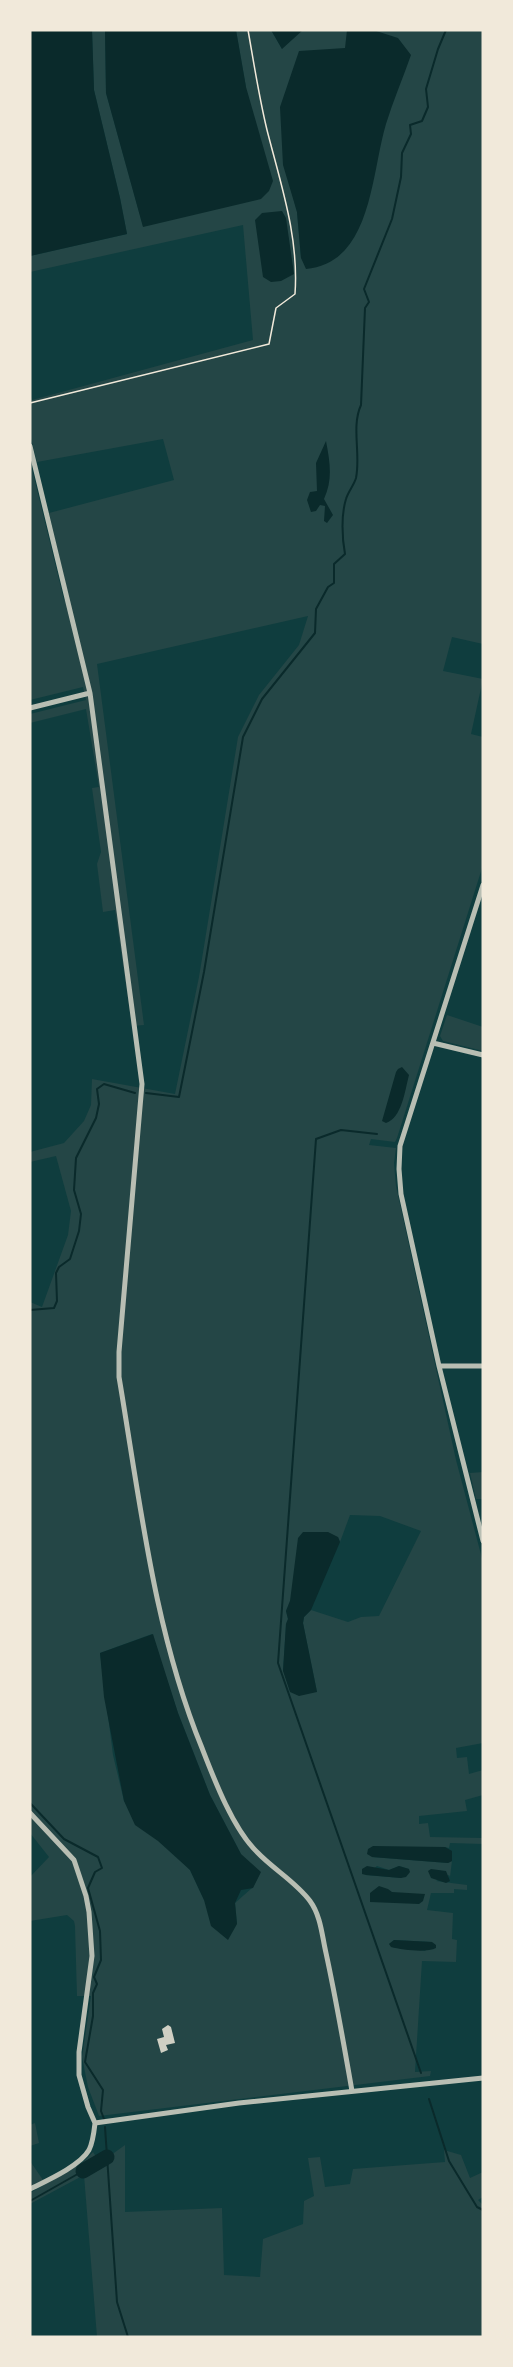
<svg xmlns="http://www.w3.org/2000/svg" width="513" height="2367" viewBox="0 0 513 2367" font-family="'PT Sans Narrow',sans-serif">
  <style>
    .green { fill: #244646; fill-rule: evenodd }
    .water { fill: #0a2a2b }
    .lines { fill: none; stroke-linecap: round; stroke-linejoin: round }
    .stream { stroke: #0a2a2b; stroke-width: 2 }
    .river { stroke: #0a2a2b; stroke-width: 15 }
    .building { fill: #cfcfc3 }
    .path { stroke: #f1e9da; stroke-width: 1.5 }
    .minor { stroke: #b8beb3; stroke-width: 5 }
  </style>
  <rect width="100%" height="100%" fill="#0f3d3e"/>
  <path class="green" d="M92,30H105L106,93L143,226L246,87L236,30H271L282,49L283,30H483V644L452,637L443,671L483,679L471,734L483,737V865L397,1138L395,1142L371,1139L369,1145L396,1148L394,1163L396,1186L456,1460L483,1562V1743L456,1748L457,1758L467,1757L469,1774L483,1770V1795L465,1800L467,1811L419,1816V1824L428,1823L430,1837L483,1838V1844L450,1843L449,1848L445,1847L372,1857L448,1863L452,1861L450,1877L449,1875L436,1881L467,1885V1890L454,1889V1893H431L427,1910L453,1913L452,1939L457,1940L456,1962L422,1961L415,2072L431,2071L430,2076L99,2116L88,2087L82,2057L91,1996H77L75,1926L74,1921L67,1915L30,1921V1877L49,1857L30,1833V1302L42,1307L68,1235L71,1211L56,1156L30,1162V1152L64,1143L84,1121L91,1105L92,1079L175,1094L199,977L238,737L259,695L299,645L308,616L97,664L144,1025L132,1026L115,910L103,912L97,864L101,852L92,788L99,787L86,709L30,723V714L86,700L83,687L30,700V461L64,600L69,599L49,513L174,480L163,439L37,462L30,435V394L32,400L253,340L243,225L30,272V256L127,234L120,198L94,90ZM286,171L326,264L301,258L297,212ZM350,1515L380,1516L421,1531L379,1616L361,1617L348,1622L311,1610L304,1617L303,1623L317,1692L283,1671L286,1624L288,1619L286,1611L290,1601L338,1537L340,1542ZM152,1634L178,1713L210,1795L241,1854L252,1888L235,1903L237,1924L204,1900L190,1870L124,1801L113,1755L100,1653ZM377,1866L389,1870L399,1866L409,1869L401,1878L366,1875ZM394,1940L432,1942L425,1951L389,1944Z
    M447,1015L483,1027V1051L443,1041L440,1036Z
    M483,1472V1499H476L470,1473Z
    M35,2123L39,2143L30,2146V2125Z
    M125,2145V2212L222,2208L224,2275L260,2277L263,2239L303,2224L304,2201L314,2196L308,2158L320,2157L325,2187L350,2184L353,2169L445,2162L444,2150L461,2155L470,2178L483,2172V2197L478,2200L483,2205V2337H97L84,2175L30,2204V2193L81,2164L93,2152L100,2163Z
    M30,2161L43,2180L30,2187Z"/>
  <path class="water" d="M30,30H92L94,90L120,198L127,234L30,256Z
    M105,30H236L246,87L273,181L269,191L261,199L143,227L106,93Z
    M271,30H303L282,49Z
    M347,30H373L398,38L411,55C403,78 393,101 386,124C371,174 372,263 306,269L301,258L297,212L283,165L280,107L299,51L345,48Z
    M282,211L286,218L294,274L281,281L271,282L263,277L255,220L262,213Z
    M326,441C330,462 333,480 324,499L333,515L327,523L324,521L325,506L320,505L316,511L311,512L307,500L310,492L317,491L316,463Z
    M402,1067L409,1075C405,1090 402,1118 386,1123L382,1121L396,1072L398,1069Z
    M303,1532H328L338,1537L340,1542L311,1610L304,1617L303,1623L317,1692L299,1696L290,1692L283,1671L286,1624L288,1619L286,1611L290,1601L298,1538Z
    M153,1634L178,1713L210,1795L241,1854L261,1872L253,1888L241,1890L235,1903L237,1924L228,1940L211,1926L204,1900L190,1870L158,1841L135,1825L124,1801L104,1697L100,1653Z
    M373,1846L445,1847L452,1851V1861L448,1863L372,1857L367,1854L368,1849Z
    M367,1866L389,1870L399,1866L409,1869L410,1872L406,1877L401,1878L366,1875L362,1874V1869Z
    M431,1869L446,1871L450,1881L446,1883L431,1878L428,1871Z
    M379,1886L388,1889L392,1892L425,1894L423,1901L419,1904L370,1902V1893Z
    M394,1940L432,1942L436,1945V1948C427,1953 402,1950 391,1947L389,1944Z"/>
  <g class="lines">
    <path class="stream" d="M146,1093L179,1097L204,972L243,737L262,699L315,633L316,609L328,587L334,583V564L345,554C342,538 341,515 346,499C348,492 354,485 356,478C361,454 351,427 361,405L365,308L369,302L364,289L392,219L401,177L402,153L411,134L410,125L422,121L428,107L426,89L438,49L446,30
      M377,1134L341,1130L316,1139L278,1663L421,2073
      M30,1310L54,1308L57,1301L56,1273L59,1267L70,1259L79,1231L81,1214L74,1190L76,1158L96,1118L99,1104L97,1089L104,1084L135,1093
      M30,1803L64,1839L98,1857L102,1868L95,1872L88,1888L100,1931L101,1960L94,1977L97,1984L93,1993V2016L85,2062L103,2090L101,2111L104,2119
      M429,2099L449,2161L477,2207L483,2210
      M105,2127L117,2302L128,2337
      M30,2201L83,2171"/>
    <path class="river" d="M83,2171L107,2157"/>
  </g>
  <path class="building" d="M168,2025L171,2027L175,2043L166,2045L168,2050L161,2053L157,2039L164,2037L162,2029Z"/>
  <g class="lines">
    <path class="path" d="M30,403L269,344L276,308L295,294C299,237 281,185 267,130C259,97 254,64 248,30"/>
    <path class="minor" d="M30,446L90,693L142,1084L119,1352V1377C140,1501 154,1631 202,1748C214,1779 233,1829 257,1852C273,1869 296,1882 310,1901C321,1916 322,1936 326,1953C336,1999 344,2045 352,2091
      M30,708L90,693
      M483,885L400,1146L399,1169L401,1194L439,1366L483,1541
      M433,1043L483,1055
      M439,1366H483
      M30,1813L74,1860L86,1896L89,1912L92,1956L79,2052V2075L88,2107L95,2123
      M95,2123L239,2103L483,2078
      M30,2189C46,2181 80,2166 89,2150C93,2142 94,2132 95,2123"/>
  </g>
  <rect width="513" height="2367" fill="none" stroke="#f1e9da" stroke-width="63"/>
</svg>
